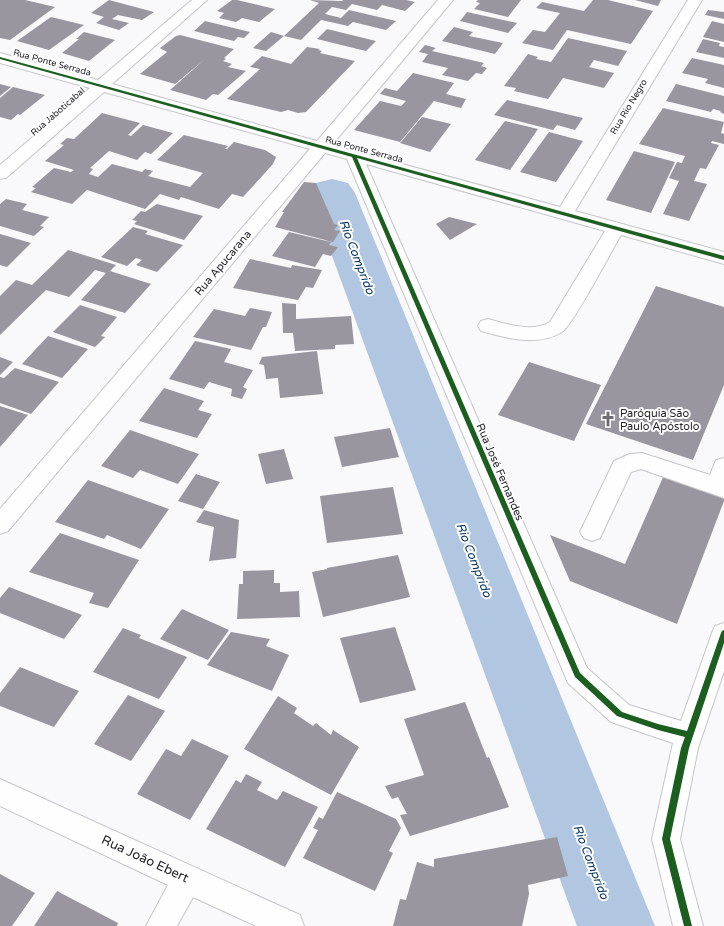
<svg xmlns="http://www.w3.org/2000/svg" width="724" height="926" viewBox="0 0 724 926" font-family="'Varela Round',sans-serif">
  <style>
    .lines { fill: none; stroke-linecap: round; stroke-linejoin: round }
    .river { fill: #b0c6e1; fill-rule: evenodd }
    .building { fill: #99969f }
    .minor-casing { stroke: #c6c5ca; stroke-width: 2 }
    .minor { fill: #fefefe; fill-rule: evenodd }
    .cycleway-casing { stroke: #fff; stroke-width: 2 }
    .cycleway { fill: #1b5e20; fill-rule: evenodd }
    .labels { text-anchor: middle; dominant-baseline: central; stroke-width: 4; stroke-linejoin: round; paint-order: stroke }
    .far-street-label { font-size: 9px; fill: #25222a; stroke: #fff }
    .street-label { font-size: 11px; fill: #25222a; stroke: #fff }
    .poi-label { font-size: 11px; fill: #25222a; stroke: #fff; text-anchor: start }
    .water-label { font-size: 12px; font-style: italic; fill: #073664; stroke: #fff }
    .near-street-label { font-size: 13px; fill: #25222a; stroke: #fff }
  </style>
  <rect width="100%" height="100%" fill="#f9f8fb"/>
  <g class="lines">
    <path class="river" d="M332,179L348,183L355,193L655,926H577L309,193L316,183Z"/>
  </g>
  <path class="building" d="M0,0H25L55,7L10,40L0,38Z
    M109,0L154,12L142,20L118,15L112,19L129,23L119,30L96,23L104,17L91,13Z
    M232,0H237L275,9L259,22L242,18L236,22L219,18L224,13L217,11Z
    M310,0L342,1L343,0H406L415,2L405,11L382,5L377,10L352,4L346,10L332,7L325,14L341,18L349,10L396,21L386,30L353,22L348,26L317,19L321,20L301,40L284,36L266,51L253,48L271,32L284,36L319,3Z
    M478,0H521L508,17L474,9L480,3L476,2Z
    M593,0H608L653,11L631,44L567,30L553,50L522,43L533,30L545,32L560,13L536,8L542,2L584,11Z
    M635,0H661L658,6Z
    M708,10L724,12V19L705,15Z
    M467,12L517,23L508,33L460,21Z
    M51,17L84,25L49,50L17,41Z
    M205,21L250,32L244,38L238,37L234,41L194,31Z
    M712,21L724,24V42L703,37Z
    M454,27L473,32L469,36L503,43L495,54L442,41Z
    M327,29L376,41L366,51L317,39Z
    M84,32L115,40L89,61L62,53L79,39H76Z
    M180,35L234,49L224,58L226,59L223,61L232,64L228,67L246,71L218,95L213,94L206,100L170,90L204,60L175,84L140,74L167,52L160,48L176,36Z
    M568,38L627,51L618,66L594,60L589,67L614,73L604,88L563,78L548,99L514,91L516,88L504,86L528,54L538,57L536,59L551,62Z
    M703,39L720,43L719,46L724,47V58L696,52Z
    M425,45L436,48L432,51L484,63L481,66L487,68L482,74L476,73L468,81L442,75L448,68L422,62L428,54L419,52Z
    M307,47L320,49L318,50L322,51L320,53L355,61L306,112L298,113L288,110L281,112L227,99L260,69L250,67L262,56L291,64Z
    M692,58L724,65V88L705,83L708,79L682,73Z
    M413,73L454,83L446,94L466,99L461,108L434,101L400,142L354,130L380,101L401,106L406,101L380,94L385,88L397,91Z
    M0,84L11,87L0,96Z
    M676,84L724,96V114L720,112L721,111L713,109L711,112L666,101Z
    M13,87L45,95L20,115L18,114L11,120L0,117V98Z
    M507,100L583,118L575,130L557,125L553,130L494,115Z
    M663,108L724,122L721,133L724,134V144L712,141L711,143L719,145L706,169L700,168L694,181L707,184L689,221L663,214L679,181L669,178L677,162L682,163L685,156L639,144Z
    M102,113L140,123L128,135L131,136L143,125L173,133L151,154L145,152L137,160L109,151L90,168L93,169L89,174L98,177L112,164L142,172L145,169L153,171L148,176L190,187L203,173L157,160L184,135L228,146L225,149H227L234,142L265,150L276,157L273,164L243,197L232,194L219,209L181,197L179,200L160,194L145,209L87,190L72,204L31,192L36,188L32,187L54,168L71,172L74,170L45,161L64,145L60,144L67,138L74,139Z
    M422,117L451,124L430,152L400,143Z
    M505,121L538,129L510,170L475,160Z
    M549,132L583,141L556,182L520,172Z
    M634,151L675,162L651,213L606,200Z
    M304,182L316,183L334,224L338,225L334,230L340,231L333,242L275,227L284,212H282Z
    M6,199L27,204L22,210L49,217L40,226L44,227L34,236L0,226V204Z
    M157,204L203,216L184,240L134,224L137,221L132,220L141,211L145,212Z
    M449,217L477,224L450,240L436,224Z
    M133,227L148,231L145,234L183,245L157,272L136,265L142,260L136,258L127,266L101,257Z
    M289,232L331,242L329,245L338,247L331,256L323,254L315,267L272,256Z
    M0,234L31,243L7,267L0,265Z
    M68,250L116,265L110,271L151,284L125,313L81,300L106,273L95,270L69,297L46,290L0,335V296L16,280L32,285Z
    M250,259L291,268L292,265L322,270L313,288L306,287L298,300L233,288Z
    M656,286L724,307V385L693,460L586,424Z
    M282,303L296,304V319L351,316L354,344L335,345V349L295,351L293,333H283Z
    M80,305L117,317L101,336L105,337L95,347L53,332Z
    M250,308L272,312L266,327H263L251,350L193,337L214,309L245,316Z
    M48,336L88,349L62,378L22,364Z
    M195,341L231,349L224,362L253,370L243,387L247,389L242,399L231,396L232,389L209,382L204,389L169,379Z
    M317,351L323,394L280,398L278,378L266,379L264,365L259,364L262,357Z
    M0,357L13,362L0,375Z
    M529,362L601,385L574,441L498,415Z
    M15,368L59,382L31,414L0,403V377L4,378Z
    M164,388L204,401L198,410L212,414L197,438L139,421Z
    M0,406L28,415L0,447Z
    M390,428L399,457L342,467L334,437Z
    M130,430L199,454L178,484L140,470L133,478L101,466Z
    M284,449L293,479L266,484L258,454Z
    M196,474L220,482L203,509L178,501Z
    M664,475L724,497V501L677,624L570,581L550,535L625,564Z
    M88,480L169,509L141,549L107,535L104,539L55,522Z
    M393,487L403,534L327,543L320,496Z
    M204,510L239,520L236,558L209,561L214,527L196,522Z
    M60,533L139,560L108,608L89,603L94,593L29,572Z
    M398,555L410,597L323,617L312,572L327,569V568Z
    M274,570V583H280V592L299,591L300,617L237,619L239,584H243V571Z
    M9,587L82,615L64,639L0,613V598Z
    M182,609L229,630L208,660L160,639Z
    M395,627L416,690L360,703L340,638Z
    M123,628L141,635L139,638L187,657L159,699L93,672Z
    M231,632L270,639L266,646L289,655L272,691L207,665Z
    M20,667L79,691L54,727L0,706V693Z
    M128,695L165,711L131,761L94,744Z
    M278,696L297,708L294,713L313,726L316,723L331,735L333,730L359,747L331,795L244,749Z
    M465,702L487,758L489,757L509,807L410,836L400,815L407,814L398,797L392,799L385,786L424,775L404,719Z
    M192,739L229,756L190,820L137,794L166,749L181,756Z
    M246,774L262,782L257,790L277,800L283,791L318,807L285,867L206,829L236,780L241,783Z
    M337,792L396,819L401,828L389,851L393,853L375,891L303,858L318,830L313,828L319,817L323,819Z
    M557,837L568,876L528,885L529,894L522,926H393L400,899L406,900L417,862L434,867V859Z
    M0,874L35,893L12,926H0Z
    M57,891L118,923L117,926H34Z"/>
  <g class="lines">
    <defs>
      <path id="minor" d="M192,0H207L112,84L317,141L438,0H453L332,145L560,207L688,0H702L575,211L724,252V264L621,235C611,252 573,325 562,332C538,347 506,338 481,331L478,326L481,321L488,319C507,324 532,333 550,322L605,231L366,164L587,668L629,705L681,721L712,633L715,626L724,623V671L698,748L680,839L703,926H673L652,839L673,743L611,722L568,683L347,159L325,153L8,531L0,534V509L310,149L104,92L6,178L0,179V165L90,88L0,63V53L98,80Z
        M642,453L710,475L716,460L724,458V498L641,469L631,472L600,538L592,541L584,538L580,532L614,461L630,454Z
        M0,779L300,915L304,926H256L193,897L177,926H146L168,885L0,806Z"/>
    </defs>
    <use href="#minor" class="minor-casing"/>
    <use href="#minor" class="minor"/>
    <defs>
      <path id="cycleway" d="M0,57L724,256V260L357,158L580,673L622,712L658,724L687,731L721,633L722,631L724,630V643L689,748L670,839L692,926H684L662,839L681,748L685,737L658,730L617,716L575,677L352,157L0,59Z"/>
    </defs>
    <use href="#cycleway" class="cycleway-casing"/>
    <use href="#cycleway" class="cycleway"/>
  </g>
  <defs>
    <symbol id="church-bare" viewBox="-9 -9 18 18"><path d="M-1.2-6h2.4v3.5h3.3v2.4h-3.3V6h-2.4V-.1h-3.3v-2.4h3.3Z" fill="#6f6d73" stroke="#fff" stroke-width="2.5" paint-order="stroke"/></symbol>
  </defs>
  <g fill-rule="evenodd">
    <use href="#church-bare" x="597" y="408" width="22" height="22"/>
  </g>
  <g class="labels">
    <g class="far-street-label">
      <text transform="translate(52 63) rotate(15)">Rua Ponte Serrada</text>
      <text transform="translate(629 107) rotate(-59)">Rua Rio Negro</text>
      <text transform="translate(58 112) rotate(-41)">Rua Jaboticabal</text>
      <text transform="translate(364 150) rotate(15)">Rua Ponte Serrada</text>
    </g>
    <g class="street-label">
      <text transform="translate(223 263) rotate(-50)">Rua Apucarana</text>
      <text transform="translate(500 472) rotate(67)">Rua José Fernandes</text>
    </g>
    <g class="poi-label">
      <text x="620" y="413">Paróquia São<tspan x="620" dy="13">Paulo Apóstolo</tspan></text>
    </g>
    <g class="water-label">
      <text transform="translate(357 257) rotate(69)">Rio Comprido</text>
      <text transform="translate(474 560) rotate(69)">Rio Comprido</text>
      <text transform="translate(591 862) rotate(69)">Rio Comprido</text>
    </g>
    <g class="near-street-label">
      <text transform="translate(145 859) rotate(25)">Rua João Ebert</text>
    </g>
  </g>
</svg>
